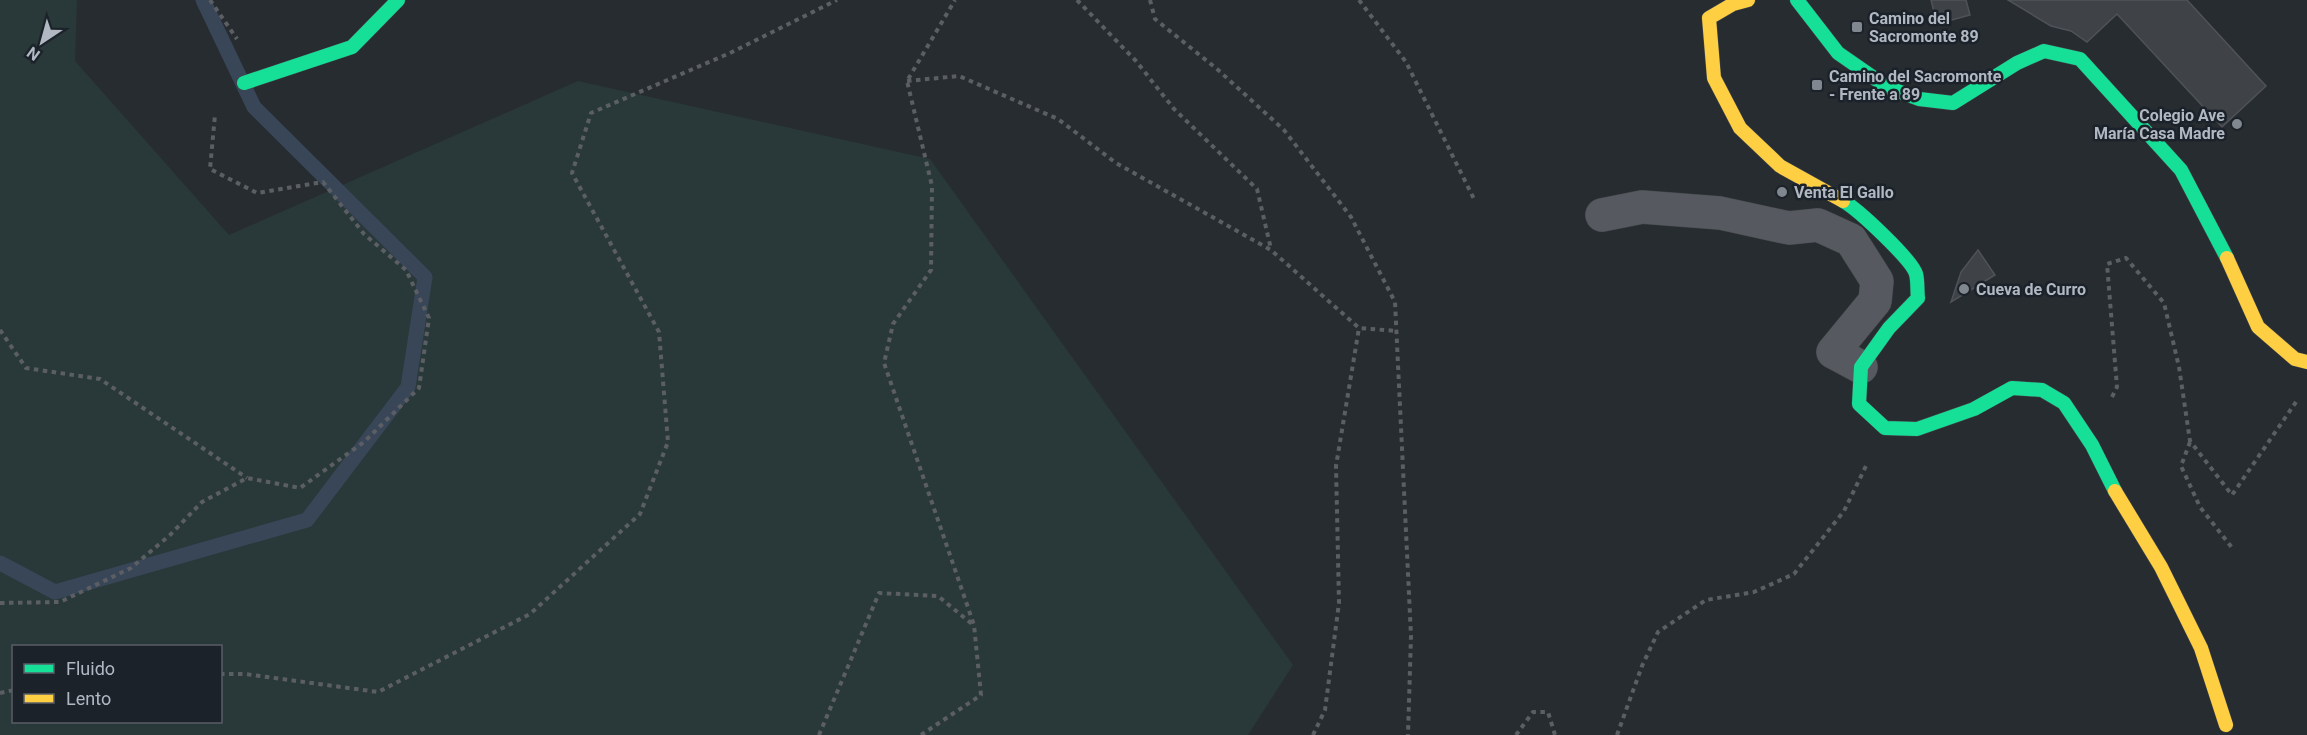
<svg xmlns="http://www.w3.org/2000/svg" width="2307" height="735" viewBox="0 0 2307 735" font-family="Roboto,sans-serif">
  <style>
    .green { fill: #293839; fill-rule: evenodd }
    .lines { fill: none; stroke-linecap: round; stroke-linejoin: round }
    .stream { stroke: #384658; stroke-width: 15 }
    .building { fill: #3f4348; stroke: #4f5359; stroke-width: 1.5 }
    .street-casing { stroke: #44484c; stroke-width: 34 }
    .fast-casing { stroke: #44484c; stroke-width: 15 }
    .slow-casing { stroke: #44484c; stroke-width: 15 }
    .path { stroke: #5b5f64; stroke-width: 4; stroke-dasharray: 4.5 4.5; stroke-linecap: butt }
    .street { stroke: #565a60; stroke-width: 33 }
    .fast { stroke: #16e098; stroke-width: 14 }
    .slow { stroke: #ffcf43; stroke-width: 14 }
    .poi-dot { fill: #81878f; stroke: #1c222a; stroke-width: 2 }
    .labels { text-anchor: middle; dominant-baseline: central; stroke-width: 5; stroke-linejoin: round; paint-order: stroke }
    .poi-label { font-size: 16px; font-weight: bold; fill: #b1b8c2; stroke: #1c222a; text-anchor: start }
  </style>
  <rect width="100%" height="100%" fill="#272c31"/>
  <path class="green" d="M0,0H77L75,61L229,235L578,81L930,159L1293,665L1248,735H0ZM220,646V722H14V646Z"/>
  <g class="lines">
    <path class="stream" d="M0,563L55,592L307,520L408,387L425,277L254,107L203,0"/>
  </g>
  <path class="building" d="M1931,0H1966L1970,15L1937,24Z
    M2008,0H2187L2266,86L2222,127L2117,14L2087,42L2071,31L2051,26Z
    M1978,250L1995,275L1951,302L1961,272Z"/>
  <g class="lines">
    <defs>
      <path id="street" d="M1602,215L1642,207L1720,213L1789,228L1818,225L1851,240L1877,281L1875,301L1833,352L1861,367"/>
      <path id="fast" d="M1797,0L1838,53L1887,87L1919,99L1953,103L2017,63L2044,51L2080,59L2181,170L2227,258
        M244,83L352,47L398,0
        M1843,201C1858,209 1912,260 1916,274C1918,281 1917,291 1918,298L1889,328L1861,367L1859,404L1885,428L1917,429L1974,409L2012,388L2042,390L2064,403L2092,445L2115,491"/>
      <path id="slow" d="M1748,0L1733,4L1709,18L1714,78L1740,128L1780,166L1843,201
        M2227,258L2258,327L2295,359L2307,362
        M2115,491L2161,567L2201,648L2226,725"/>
    </defs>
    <use href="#street" class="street-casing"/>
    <use href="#fast" class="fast-casing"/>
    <use href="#slow" class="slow-casing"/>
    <path class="path" d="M210,0L237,39
      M1077,0L1136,61L1174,109L1257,189L1271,249
      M1150,0L1155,19L1217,69L1284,130L1351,217L1395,302L1411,636L1408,735
      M1359,0L1406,62L1474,199
      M907,81L959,76L1058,119L1116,163L1271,250L1359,328L1397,331
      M0,330L26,368L100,379L247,478
      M2112,397L2117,387L2107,264L2126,258L2164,303L2179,367L2190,441L2232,495L2296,402
      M2190,442L2181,466L2200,507L2233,549
      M0,603L60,602L131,568L170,535L202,502L247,478L300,488L364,442L419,388L429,318L406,270L364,234L323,182L257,193L210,169L215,115
      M220,674H245L378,692L530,614L640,514L668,442L659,332L572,173L591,113L730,53L837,0
      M0,693L14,690
      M819,735L879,593L938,596L972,624
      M921,735L981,695L974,625L884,363L893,324L931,270L932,186L907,81L955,0
      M1313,735L1325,710L1339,603L1336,466L1359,328
      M1516,735L1533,712H1548L1555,735
      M1617,735L1642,666L1658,632L1706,600L1754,592L1794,574L1844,511L1866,466"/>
    <use href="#street" class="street"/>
    <use href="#fast" class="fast"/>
    <use href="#slow" class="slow"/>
  </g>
  <g class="poi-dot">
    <rect x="1851" y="21" width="12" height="12" rx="3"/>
    <rect x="1811" y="79" width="12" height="12" rx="3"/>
    <circle cx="2237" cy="124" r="6"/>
    <circle cx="1782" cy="192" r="6"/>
    <circle cx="1964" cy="289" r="6"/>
  </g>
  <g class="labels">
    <g class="poi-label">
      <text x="1869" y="18">Camino del<tspan x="1869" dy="18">Sacromonte 89</tspan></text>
      <text x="1829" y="76">Camino del Sacromonte<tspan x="1829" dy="18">- Frente a 89</tspan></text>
      <text x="2225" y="115" text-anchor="end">Colegio Ave<tspan x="2225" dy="18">María Casa Madre</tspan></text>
      <text x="1794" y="192">Venta El Gallo</text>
      <text x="1976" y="289">Cueva de Curro</text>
    </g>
  </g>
  <rect x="12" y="645" width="210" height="78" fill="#1c222a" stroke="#585e67" stroke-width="1.5"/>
  <rect x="24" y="664" width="30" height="9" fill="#16e098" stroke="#585e67" stroke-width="1.5"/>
  <text x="66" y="675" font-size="18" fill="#b1b8c2">Fluido</text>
  <rect x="24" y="694" width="30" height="9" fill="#ffcf43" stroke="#585e67" stroke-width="1.5"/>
  <text x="66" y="705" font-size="18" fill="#b1b8c2">Lento</text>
  <g transform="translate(42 42) rotate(216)" stroke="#1c222a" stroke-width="4.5" paint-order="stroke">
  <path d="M0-4.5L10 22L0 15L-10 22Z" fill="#b1b8c2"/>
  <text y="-9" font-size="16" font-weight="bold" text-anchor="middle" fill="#b1b8c2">N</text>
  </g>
</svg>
